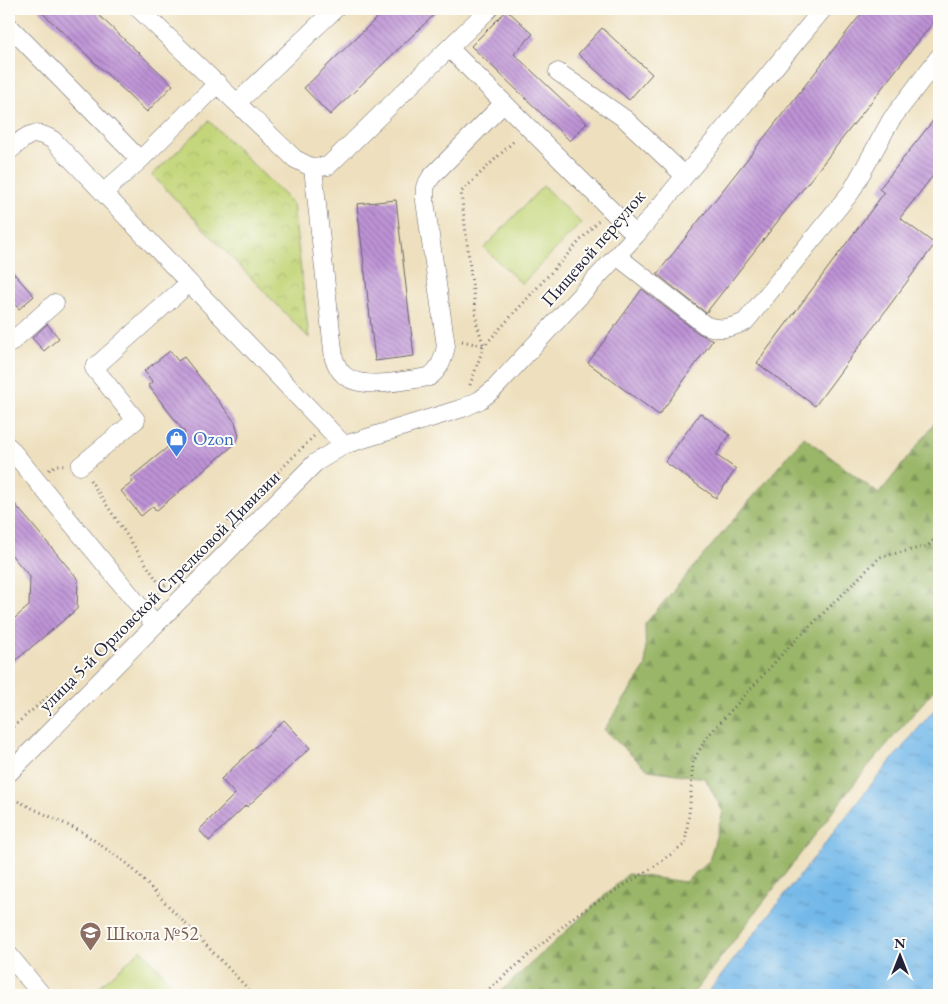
<svg xmlns="http://www.w3.org/2000/svg" width="948" height="1004" viewBox="0 0 948 1004" font-family="'EB Garamond',serif">
  <style>
    .grass { fill: #c3d578; stroke: #727c5a }
    .forest { fill: url(#forest-firs); stroke: #5e6c52 }
    .park { fill: url(#park-crowns); stroke: #727c5a }
    .water { fill: url(#water-ripples); stroke: #4a6d92 }
    .building { fill: url(#building-back-hatch) }
    .lines { fill: none; stroke-linecap: round; stroke-linejoin: round }
    .minor-casing { stroke: #696469; stroke-width: 19 }
    .path { stroke: #696469; stroke-width: 3; stroke-dasharray: 1 4; stroke-linecap: butt }
    .minor { stroke: #fff; stroke-width: 18 }
    .labels { text-anchor: middle; dominant-baseline: central; stroke-width: 4; stroke-linejoin: round; paint-order: stroke }
    .street-label { font-size: 19px; fill: #22223b; stroke: #fdfcf7 }
    .shop-label { font-size: 19px; fill: #366cbe; stroke: #fdfcf7; text-anchor: start }
    .education-label { font-size: 19px; fill: #785e54; stroke: #fdfcf7; text-anchor: start }
  </style>
  <defs>
    <pattern id="forest-firs" width="22" height="20" patternUnits="userSpaceOnUse" patternTransform="scale(1.25)"><rect width="22" height="20" fill="#9ab668"/><path d="M5 1l3.5 6h-7zM16 11l3.5 6h-7z" fill="#7d9457"/></pattern>
    <pattern id="park-crowns" width="20" height="18" patternUnits="userSpaceOnUse" patternTransform="scale(1.25)"><rect width="20" height="18" fill="#c3d578"/><path d="M2 6a3 3 0 1 1 6 0M12 15a3 3 0 1 1 6 0" fill="none" stroke="#a7b769"/></pattern>
    <pattern id="water-ripples" width="26" height="14" patternUnits="userSpaceOnUse" patternTransform="scale(1.25)"><rect width="26" height="14" fill="#72b8e9"/><path d="M2 4q2-2 4 0t4 0M15 11q2-2 4 0t4 0" fill="none" stroke="#5d95be"/></pattern>
    <pattern id="building-back-hatch" width="6" height="6" patternUnits="userSpaceOnUse" patternTransform="scale(1.25)"><rect width="6" height="6" fill="#be93d6"/><path d="M-1 5l2 2M0 0l6 6M5-1l2 2" fill="none" stroke="#9a78af"/></pattern>
  </defs>
  <rect width="100%" height="100%" fill="#fdfcf7"/>
  <filter id="ink" filterUnits="userSpaceOnUse"><feTurbulence type="fractalNoise" baseFrequency=".02" numOctaves="2"/><feDisplacementMap in="SourceGraphic" scale="10" xChannelSelector="R" yChannelSelector="G"/><feConvolveMatrix kernelMatrix="1 2 1 2 8 2 1 2 1" color-interpolation-filters="sRGB"/></filter>
  <filter id="wash" filterUnits="userSpaceOnUse"><feTurbulence type="fractalNoise" baseFrequency=".0096" numOctaves="4" result="noise"/><feDisplacementMap in="SourceGraphic" scale="20" xChannelSelector="R" yChannelSelector="G"/><feGaussianBlur stdDeviation="1.12" result="paint"/><feColorMatrix in="noise" values="0 0 0 0 0 0 0 0 0 0 0 0 0 0 0 0 0 1.4 0 .05"/><feComposite in="paint" operator="in"/></filter>
  <g filter="url(#wash)">
    <rect width="100%" height="100%" fill="#eee0be"/>
    <path class="grass" d="M543,186L581,223L522,284L484,248Z
      M141,949L182,995H90L141,950Z"/>
    <path class="forest" d="M939,418V684L864,771L692,995H497L628,874L685,882L709,861L723,812L705,778L648,770L604,730L646,666L645,624L804,437L879,494Z"/>
    <path class="park" d="M209,121L293,204L309,338L152,175Z"/>
    <path class="water" d="M939,704V995H706L870,786Z"/>
    <g id="blocks">
      <path class="building" d="M38,9H92L173,85L147,112Z
        M386,9H440L330,115L304,88Z
        M865,9H939V15L706,313L657,274Z
        M507,10L533,34L514,54L587,123L570,141L471,46Z
        M602,28L652,74L629,100L578,54Z
        M939,113V168L900,218L935,244L815,406L757,363L884,193L879,189Z
        M396,200L414,356L375,361L357,204Z
        M9,268L34,296L19,309L9,298Z
        M642,289L698,333L713,340L659,415L588,363Z
        M47,324L59,338L44,351L32,338Z
        M170,351L178,361L184,357L235,422L239,436L236,443L229,449L156,511L153,506L141,516L121,491L133,482L130,478L185,433L148,385L153,382L144,371Z
        M700,413L730,435L716,455L736,469L716,498L665,462Z
        M9,497L78,579L77,609L9,666V623L29,606L30,577L9,552Z
        M284,720L310,748L247,807L246,805L209,841L199,830L235,794L221,779Z"/>
    </g>
  </g>
  <g filter="url(#ink)">
    <use href="#blocks" fill-opacity="0" stroke="#696469" stroke-width="1"/>
    <g class="lines">
      <defs>
        <path id="minor" d="M139,9L295,159L313,168L328,166L489,9
          M9,26L140,160L104,192
          M450,49L636,235
          M558,72L625,119L684,175
          M238,102L335,9
          M9,151C26,137 31,127 53,140L344,445
          M140,160L218,83
          M313,168L334,359C336,363 338,369 342,373C359,392 405,380 429,377C440,369 443,360 446,346L425,201V187L431,177L504,103
          M617,256L705,325C720,331 730,328 745,322L851,192L891,120L939,57
          M9,344L55,303
          M9,447L155,625
          M80,466L136,420L94,368L189,283
          M9,773L315,463L344,445L463,408L480,400L494,389L636,235L823,9
          M9,955L42,995"/>
      </defs>
      <use href="#minor" class="minor-casing"/>
      <path class="path" d="M462,341L484,346L477,325L461,192L516,139
        M470,385L484,346L598,221
        M49,470L56,465H64
        M90,480L162,588
        M154,596L314,436
        M9,730L85,665L131,621
        M9,797L82,832L129,865L254,995
        M482,995L576,915L652,868L685,844L690,805L693,762L706,738L785,651L880,557L928,546L939,534"/>
      <use href="#minor" class="minor"/>
    </g>
  </g>
  <defs>
    <symbol id="shop-pin" viewBox="-11 -11 22 30"><path d="M0 17L-7.5 6A9.5 9.5 0 1 1 7.5 6Z" fill="#3f7fe0" stroke="#fdfcf7"/><path d="M-5-2.5h2.3a2.7 3.5 0 0 1 5.4 0H5L5.5 6h-11ZM-1.5-2.5h3a1.5 2.3 0 0 0-3 0Z" fill="#fff"/></symbol>
    <symbol id="school-pin" viewBox="-11 -11 22 30"><path d="M0 17L-7.5 6A9.5 9.5 0 1 1 7.5 6Z" fill="#8d6e63" stroke="#fdfcf7"/><path d="M0-5L7-2L0 1L-7-2ZM-4 1L0 2.5L4 1V4Q0 6-4 4Z" fill="#fff"/></symbol>
  </defs>
  <g fill-rule="evenodd">
    <use href="#shop-pin" x="164" y="426" width="25" height="34"/>
    <use href="#school-pin" x="78" y="920" width="25" height="34"/>
  </g>
  <g class="labels">
    <g class="street-label">
      <text transform="translate(593 248) rotate(-49)">Пищевой переулок</text>
      <text transform="translate(159 591) rotate(-45)">улица 5-й Орловской Стрелковой Дивизии</text>
    </g>
    <g class="shop-label">
      <text x="193" y="438">Ozon</text>
    </g>
    <g class="education-label">
      <text x="106" y="933">Школа №52</text>
    </g>
  </g>
  <rect width="948" height="1004" fill="none" stroke="#fdfcf7" stroke-width="30"/>
  <g transform="translate(900 956)" stroke="#fdfcf7" stroke-width="4" paint-order="stroke">
  <path d="M0-4L9 19L0 12L-9 19Z" fill="#22223b"/>
  <text y="-8" font-size="14" font-weight="bold" text-anchor="middle" fill="#22223b">N</text>
  </g>
</svg>
